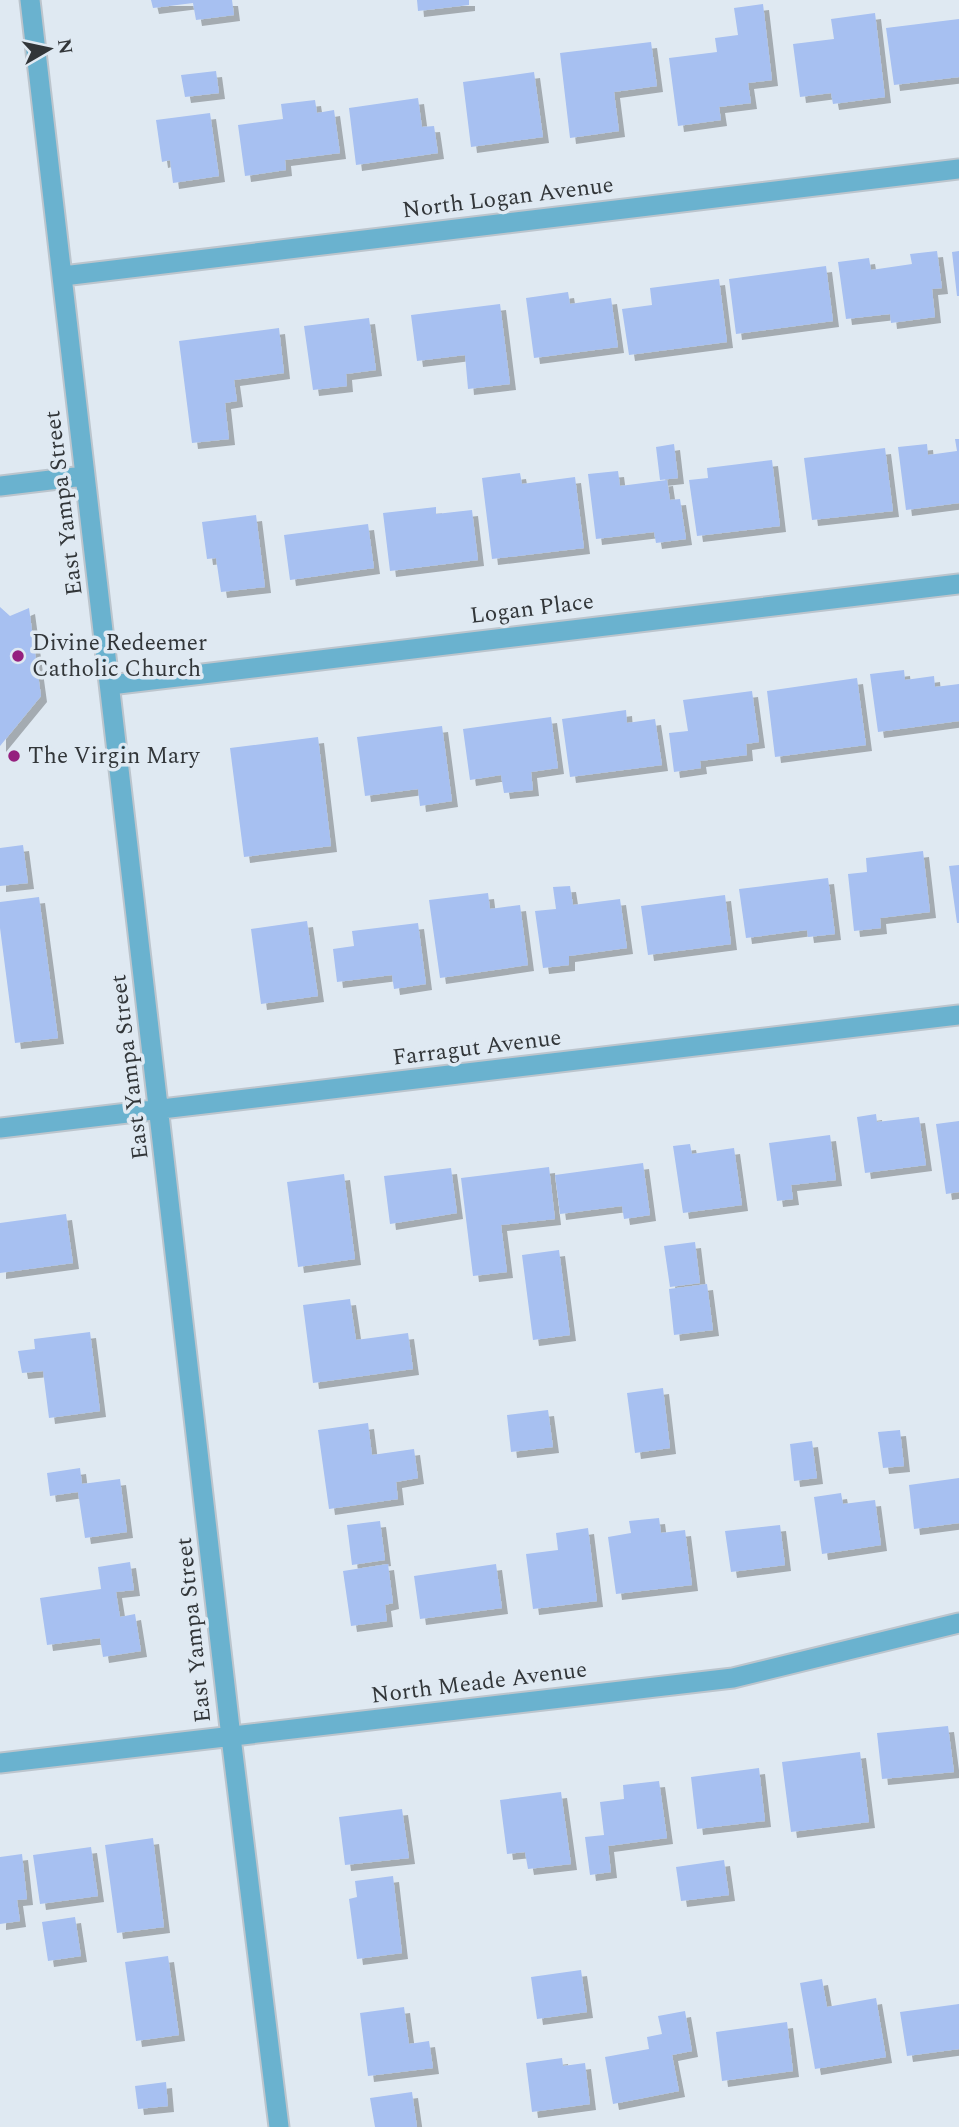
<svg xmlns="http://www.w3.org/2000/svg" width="959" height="2127" viewBox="0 0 959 2127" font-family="Spectral,serif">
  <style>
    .building { fill: #a7c0f1; filter: url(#shadow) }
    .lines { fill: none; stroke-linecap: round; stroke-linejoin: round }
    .minor-casing { stroke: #bcc5cd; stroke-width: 23 }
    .minor { stroke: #6ab2cf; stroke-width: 19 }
    .poi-dot { fill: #95207e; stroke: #dfe9f2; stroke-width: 2.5 }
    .labels { text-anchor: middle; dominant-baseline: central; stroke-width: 7; stroke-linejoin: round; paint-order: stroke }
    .street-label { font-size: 23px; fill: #323639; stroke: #dfe9f2 }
    .poi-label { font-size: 23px; fill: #323639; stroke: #dfe9f2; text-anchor: start }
  </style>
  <defs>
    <filter id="shadow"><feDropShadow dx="6" dy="6" stdDeviation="0" flood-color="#0004"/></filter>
  </defs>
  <rect width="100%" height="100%" fill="#dfe9f2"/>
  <path class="building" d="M151,0H232L234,15L196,20L193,3L153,8Z
    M417,0H469V5L418,11Z
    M763,4L772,80L748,83L751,103L719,107L721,120L678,126L669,58L717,52L715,38L738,35L734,8Z
    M875,13L885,97L833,104L831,93L800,97L793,44L834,39L831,19Z
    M959,19V77L894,85L886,28Z
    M651,42L657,86L614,92L619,131L570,138L560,53Z
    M216,71L219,93L185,97L181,75Z
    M534,72L543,137L471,147L463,82Z
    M418,98L422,127L434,126L438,153L356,165L349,108Z
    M315,100L317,113L334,110L340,153L285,160L286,170L245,176L238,125L283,119L281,104Z
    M210,113L219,176L173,183L170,160L162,162L156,120Z
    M937,251L942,288L932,289L935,317L891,323L890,314L846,319L838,262L869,258L871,270L912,264L910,254Z
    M959,251V296H957L952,252Z
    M826,266L833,321L736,334L729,279Z
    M719,279L727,342L629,355L622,309L652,305L650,288Z
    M568,292L570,304L611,298L618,347L534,358L526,298Z
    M500,304L510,384L468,389L465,355L417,361L411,315Z
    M369,318L376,370L346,374L347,386L313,390L304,326Z
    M279,328L284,373L234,380L237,401L225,403L229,439L192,443L179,341Z
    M955,439H959V503L906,510L898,447L927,444L928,455L957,451Z
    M674,444L678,478L660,480L656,447Z
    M885,448L893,511L812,520L804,458Z
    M772,460L780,526L697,536L689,480L708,478L707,468Z
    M618,471L620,486L667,480L670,500L680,499L686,539L656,543L654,532L596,539L588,474Z
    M520,473L522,484L575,477L584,548L492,559L482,478Z
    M436,507V514L472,510L478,560L390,571L383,513Z
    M256,515L265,587L221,592L216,558L207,559L202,522Z
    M368,524L374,568L290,580L284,535Z
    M0,607L10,616L29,608L41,696L0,746Z
    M904,670L905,680L934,676L935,687L959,684V721L878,732L870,674Z
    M857,678L866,745L775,757L767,691Z
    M752,691L759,742L746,744L747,755L700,761L701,768L674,772L669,733L688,731L683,700Z
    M626,710L627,723L655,719L662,765L570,777L562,719Z
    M551,717L558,768L531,772L533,790L504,793L501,775L470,780L463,729Z
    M442,726L452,801L420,806L418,789L365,796L357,737Z
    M318,737L331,846L244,857L230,748Z
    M23,845L28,883L0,886V848Z
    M923,851L930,912L880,918L881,928L854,931L848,874L867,872L866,858Z
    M959,865V923H957L949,866Z
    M828,878L835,934L808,937L807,930L746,938L739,889Z
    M570,886L573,905L620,899L627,948L569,956V965L543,968L535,911L556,909L553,887Z
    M488,893L490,909L520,905L528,965L440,978L429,900Z
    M725,895L731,944L648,955L641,906Z
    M39,897L58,1038L15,1043L0,928V902Z
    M307,921L318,996L261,1004L251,929Z
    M418,923L426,984L394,989L392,975L337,982L333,949L354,946L352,931Z
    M876,1114L877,1122L919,1117L926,1165L865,1173L857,1117Z
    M959,1121V1192L946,1194L936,1124Z
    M830,1135L836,1180L791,1185L793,1199L777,1201L769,1143Z
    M690,1144L692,1154L734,1148L742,1205L683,1213L673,1146Z
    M643,1163L650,1215L624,1219L622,1206L560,1214L555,1175Z
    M549,1167L555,1219L501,1225L507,1272L473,1276L461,1178Z
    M451,1168L457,1213L390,1224L384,1176Z
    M344,1174L355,1259L298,1267L287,1182Z
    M66,1214L73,1263L0,1273V1223Z
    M695,1242L700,1283L670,1287L664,1246Z
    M559,1250L570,1335L533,1340L522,1255Z
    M707,1284L713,1330L674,1335L669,1289Z
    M350,1299L356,1340L408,1333L413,1369L313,1383L303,1305Z
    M90,1332L100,1411L49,1418L43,1371L22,1373L18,1351L35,1349L34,1339Z
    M663,1388L670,1448L635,1453L627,1393Z
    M548,1410L553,1447L511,1452L507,1415Z
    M368,1423L372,1455L414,1449L418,1478L396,1482L398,1499L329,1509L318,1430Z
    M900,1430L904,1466L883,1468L878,1432Z
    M812,1441L817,1478L794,1481L790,1444Z
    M80,1468L82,1484L120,1479L127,1532L85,1538L78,1492L50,1496L47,1473Z
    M959,1478V1523L914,1529L909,1485Z
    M841,1493L843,1504L875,1500L881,1545L822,1554L814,1497Z
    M659,1518L661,1533L685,1530L692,1585L616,1594L608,1537L631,1533L629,1521Z
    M380,1521L385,1560L352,1565L347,1525Z
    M780,1525L785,1565L731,1572L725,1531Z
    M588,1528L597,1601L533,1609L526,1554L558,1550L556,1533Z
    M130,1562L134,1590L116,1592L120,1617L135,1614L141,1651L103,1657L100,1638L47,1645L40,1598L101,1589L98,1567Z
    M388,1564L393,1603L385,1605L387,1621L351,1626L343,1571Z
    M496,1564L502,1608L420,1619L414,1576Z
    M948,1726L954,1772L882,1779L877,1733Z
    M860,1752L869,1822L791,1832L782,1762Z
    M759,1768L765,1821L697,1829L691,1777Z
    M659,1781L667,1838L608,1846L611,1872L590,1875L585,1837L604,1835L600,1802L624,1799L623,1785Z
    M561,1792L571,1864L528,1869L525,1852L507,1854L500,1800Z
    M402,1809L409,1858L345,1865L339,1817Z
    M153,1838L164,1927L117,1933L105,1845Z
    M91,1847L98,1896L40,1904L33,1855Z
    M22,1854L27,1899L17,1900L20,1921L0,1924V1857Z
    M724,1860L729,1895L681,1901L676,1867Z
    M393,1876L402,1953L357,1959L349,1899L357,1897L355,1881Z
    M75,1917L81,1956L48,1961L42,1922Z
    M168,1956L179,2035L136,2041L125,1962Z
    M581,1970L587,2012L537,2019L531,1977Z
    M822,1979L827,2007L876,1998L886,2057L815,2069L800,1983Z
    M959,2004V2049L907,2056L900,2012Z
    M404,2007L409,2044L429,2041L433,2068L368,2076L360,2013Z
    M685,2011L692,2051L672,2055L679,2091L613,2104L605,2057L649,2049L647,2037L662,2034L658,2016Z
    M787,2022L793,2071L722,2081L716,2032Z
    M562,2058L563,2066L585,2063L590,2104L532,2112L526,2063Z
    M166,2082L168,2106L138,2109L135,2086Z
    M412,2092L417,2127H375L370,2098Z"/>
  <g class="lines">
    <defs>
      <path id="minor" d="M30,0L231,1737L279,2127
        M63,276L959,169
        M0,486L84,476
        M110,685L959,584
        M0,1128L959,1015
        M0,1763L733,1678L959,1623"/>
    </defs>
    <use href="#minor" class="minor-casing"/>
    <use href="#minor" class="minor"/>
  </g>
  <g class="poi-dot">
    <circle cx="18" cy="656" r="7"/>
    <circle cx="14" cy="756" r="7"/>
  </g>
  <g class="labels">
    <g class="street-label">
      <text transform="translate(508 198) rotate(-7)">North Logan Avenue</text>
      <text transform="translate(64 503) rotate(-97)">East Yampa Street</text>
      <text transform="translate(532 609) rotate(-7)">Logan Place</text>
      <text transform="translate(477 1048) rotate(-7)">Farragut Avenue</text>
      <text transform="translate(130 1067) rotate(-97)">East Yampa Street</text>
      <text transform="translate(194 1630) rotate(-96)">East Yampa Street</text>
      <text transform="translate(479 1683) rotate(-7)">North Meade Avenue</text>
    </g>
    <g class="poi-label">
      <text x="32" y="643">Divine Redeemer<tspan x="32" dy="26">Catholic Church</tspan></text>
      <text x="28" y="756">The Virgin Mary</text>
    </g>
  </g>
  <g transform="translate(49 49) rotate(81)" stroke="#dfe9f2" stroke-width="5" paint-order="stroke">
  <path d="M0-5L12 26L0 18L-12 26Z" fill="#323639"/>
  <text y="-10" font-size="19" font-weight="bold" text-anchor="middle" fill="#323639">N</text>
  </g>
</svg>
